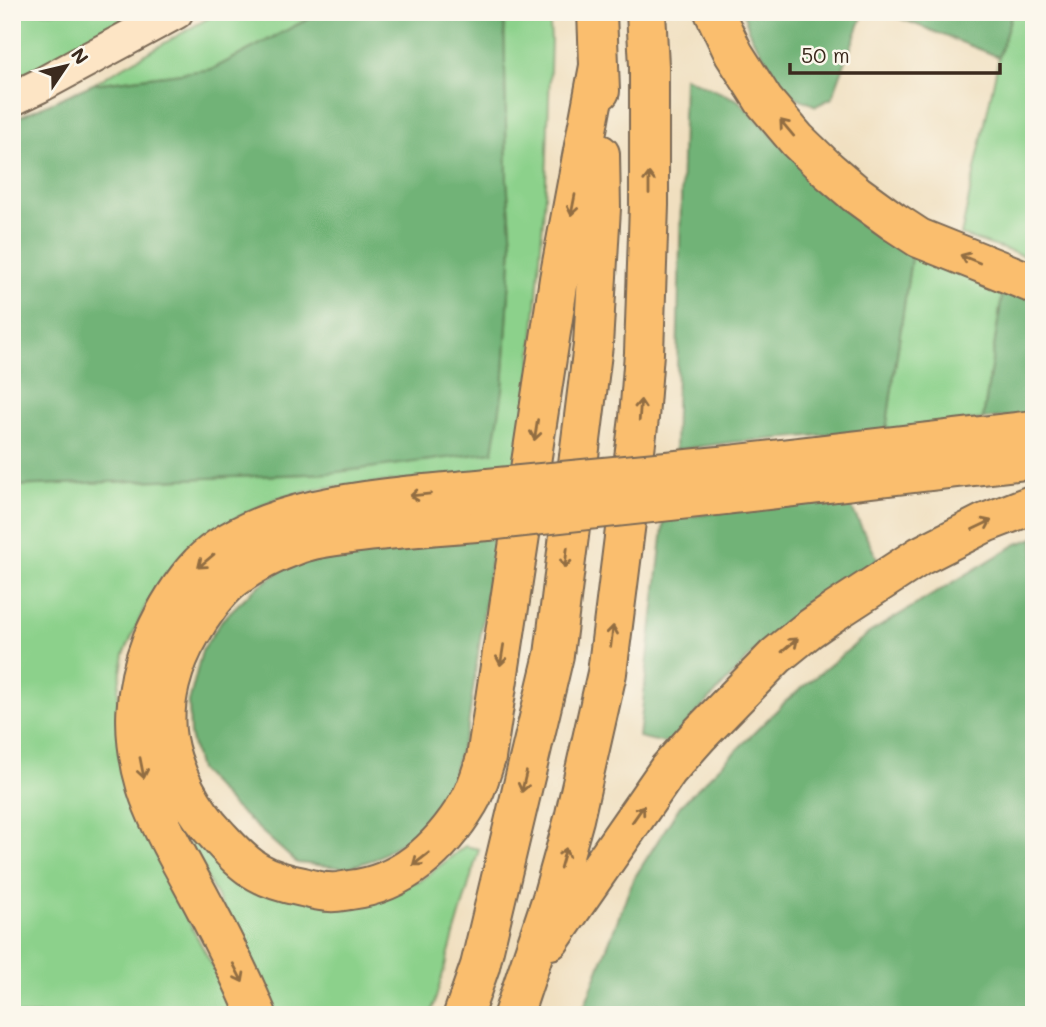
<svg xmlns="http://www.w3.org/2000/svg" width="1046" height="1027" viewBox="0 0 1046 1027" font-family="Mali,sans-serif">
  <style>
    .green { fill: #8cd18b; stroke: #647e54; stroke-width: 2 }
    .forest { fill: #71b377; stroke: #566e4a; stroke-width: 2 }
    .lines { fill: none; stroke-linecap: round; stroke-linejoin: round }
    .secondary-casing { stroke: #7a6956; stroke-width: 37 }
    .highway-casing { stroke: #7a6956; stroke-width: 42 }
    .secondary { stroke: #fde5c5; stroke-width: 33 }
    .highway { stroke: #fabe6e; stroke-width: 38 }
    .highway-bridge-casing { stroke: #7a6956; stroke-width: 42; stroke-linecap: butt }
    .highway-bridge { stroke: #fabe6e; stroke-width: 38 }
    .oneway { stroke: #916d42 }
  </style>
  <rect width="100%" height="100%" fill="#fbf7ec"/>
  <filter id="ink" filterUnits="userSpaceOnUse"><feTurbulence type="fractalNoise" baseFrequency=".0143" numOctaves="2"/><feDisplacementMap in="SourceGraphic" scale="14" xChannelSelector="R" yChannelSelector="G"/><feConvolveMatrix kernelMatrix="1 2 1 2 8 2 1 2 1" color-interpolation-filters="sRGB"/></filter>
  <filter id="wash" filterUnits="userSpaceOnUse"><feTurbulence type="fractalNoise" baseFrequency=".00686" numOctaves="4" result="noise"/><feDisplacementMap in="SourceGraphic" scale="28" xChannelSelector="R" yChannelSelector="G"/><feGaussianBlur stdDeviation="1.57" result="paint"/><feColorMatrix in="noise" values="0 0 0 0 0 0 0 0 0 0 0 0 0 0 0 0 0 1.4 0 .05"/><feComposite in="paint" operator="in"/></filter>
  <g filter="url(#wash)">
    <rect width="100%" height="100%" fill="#f0dfbf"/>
    <path class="green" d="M12,12H149L12,86Z
      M219,12H339L310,18L213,69L93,84Z
      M504,12H549L551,40L546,183L523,469L323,488L275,499L209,532L179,558L146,605L124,654L118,690L119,735L132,798L190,924L239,1015H12V486L330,473L503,390L512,244L507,179Z
      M1012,12H1034V212L1024,256L961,235L999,57Z
      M912,251L1003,290L983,419L886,430Z
      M184,814L229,869L419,882L465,846L479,849L431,1015H276L248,957L176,818Z"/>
    <path class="forest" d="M339,12H504L507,179L512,244L503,390L493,452L330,473L12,486V120L93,84L213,69L310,18Z
      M743,12H864L832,98L816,106L787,93L751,36Z
      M884,12H1012L999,57Z
      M684,77L738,100L839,205L912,251L886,430L734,442L675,450Z
      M1003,290L1034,300V414L983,419Z
      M845,495L878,560L754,652L668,744L639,737L664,520Z
      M468,537L494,539L468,726L448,788L418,832L375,859L347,868L297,863L231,804L199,770L190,735L189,702L202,651L222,620L253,590L288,566L354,552Z
      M1034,538V1015H581L633,880L680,806L786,701L869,633L1017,544Z"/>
  </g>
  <g filter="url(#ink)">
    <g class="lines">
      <defs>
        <path id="secondary" d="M12,99L39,86L176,12"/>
        <path id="highway" d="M597,12L600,91
          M714,12L734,54L764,101L797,140L828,170L856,194L893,221L919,238L1034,284
          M730,465L1034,430
          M725,495L1034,459
          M488,521C443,525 397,528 351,534C334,536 315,538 299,544C277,552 252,564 233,579C218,591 201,615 191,633C173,663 161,703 167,739C173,774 194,811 218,836C230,849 243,864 258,872C272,880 287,884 303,887C311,889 320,892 329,892C335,893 343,891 350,890C403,884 442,847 469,802C477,789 481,773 486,758L559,279L599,66
          M550,940L668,770L699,735L776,656L808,630L834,612L920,556L985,523L1034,504
          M257,1015C238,969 215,925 191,881C175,851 156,819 146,786C131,735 133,689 152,640C164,613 179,586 200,564C263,501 402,497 488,488
          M463,1015L480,966L554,655L593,345L601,208L600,154
          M513,1015L552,898L574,819L607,673L639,418L644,353L649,205V66L646,12"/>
      </defs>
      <use href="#secondary" class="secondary-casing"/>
      <use href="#highway" class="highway-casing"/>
      <use href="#secondary" class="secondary"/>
      <use href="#highway" class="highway"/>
      <defs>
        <path id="highway-bridge" d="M488,488L730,465
          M488,521L725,495"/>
      </defs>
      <use href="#highway-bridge" class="highway-bridge-casing"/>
      <use href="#highway-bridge" class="highway-bridge"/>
    </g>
    <defs><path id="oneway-shaft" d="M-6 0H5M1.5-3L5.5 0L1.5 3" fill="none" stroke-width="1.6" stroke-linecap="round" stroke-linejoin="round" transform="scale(1.75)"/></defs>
    <g class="oneway">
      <use href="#oneway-shaft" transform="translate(787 128) rotate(-130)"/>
      <use href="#oneway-shaft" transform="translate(649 183) rotate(-90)"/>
      <use href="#oneway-shaft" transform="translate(573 205) rotate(101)"/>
      <use href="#oneway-shaft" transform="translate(970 259) rotate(-158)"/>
      <use href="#oneway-shaft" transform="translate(640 410) rotate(-86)"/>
      <use href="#oneway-shaft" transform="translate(536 430) rotate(99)"/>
      <use href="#oneway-shaft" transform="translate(420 495) rotate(174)"/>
      <use href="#oneway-shaft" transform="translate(982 525) rotate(-25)"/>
      <use href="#oneway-shaft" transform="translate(566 558) rotate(97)"/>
      <use href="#oneway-shaft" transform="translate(206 561) rotate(140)"/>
      <use href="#oneway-shaft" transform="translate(612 636) rotate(-83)"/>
      <use href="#oneway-shaft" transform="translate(790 645) rotate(-40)"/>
      <use href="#oneway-shaft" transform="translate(502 655) rotate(99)"/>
      <use href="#oneway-shaft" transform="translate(142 768) rotate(79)"/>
      <use href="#oneway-shaft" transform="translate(524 782) rotate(103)"/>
      <use href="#oneway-shaft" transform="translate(638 814) rotate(-55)"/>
      <use href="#oneway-shaft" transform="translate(563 858) rotate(-74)"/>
      <use href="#oneway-shaft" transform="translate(421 859) rotate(142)"/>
      <use href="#oneway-shaft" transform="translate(238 973) rotate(63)"/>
    </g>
  </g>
  <rect width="1046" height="1027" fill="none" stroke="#fbf7ec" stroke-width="42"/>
  <g transform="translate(66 66) rotate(55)" stroke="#fbf7ec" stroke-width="5" paint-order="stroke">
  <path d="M0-5L12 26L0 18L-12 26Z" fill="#3b2a1e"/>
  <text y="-10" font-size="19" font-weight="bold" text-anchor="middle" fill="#3b2a1e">N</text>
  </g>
  <path d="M790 63v10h210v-10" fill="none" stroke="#3b2a1e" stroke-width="3.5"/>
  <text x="801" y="63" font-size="21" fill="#3b2a1e" stroke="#fbf7ec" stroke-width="5" paint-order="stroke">50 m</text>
</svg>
